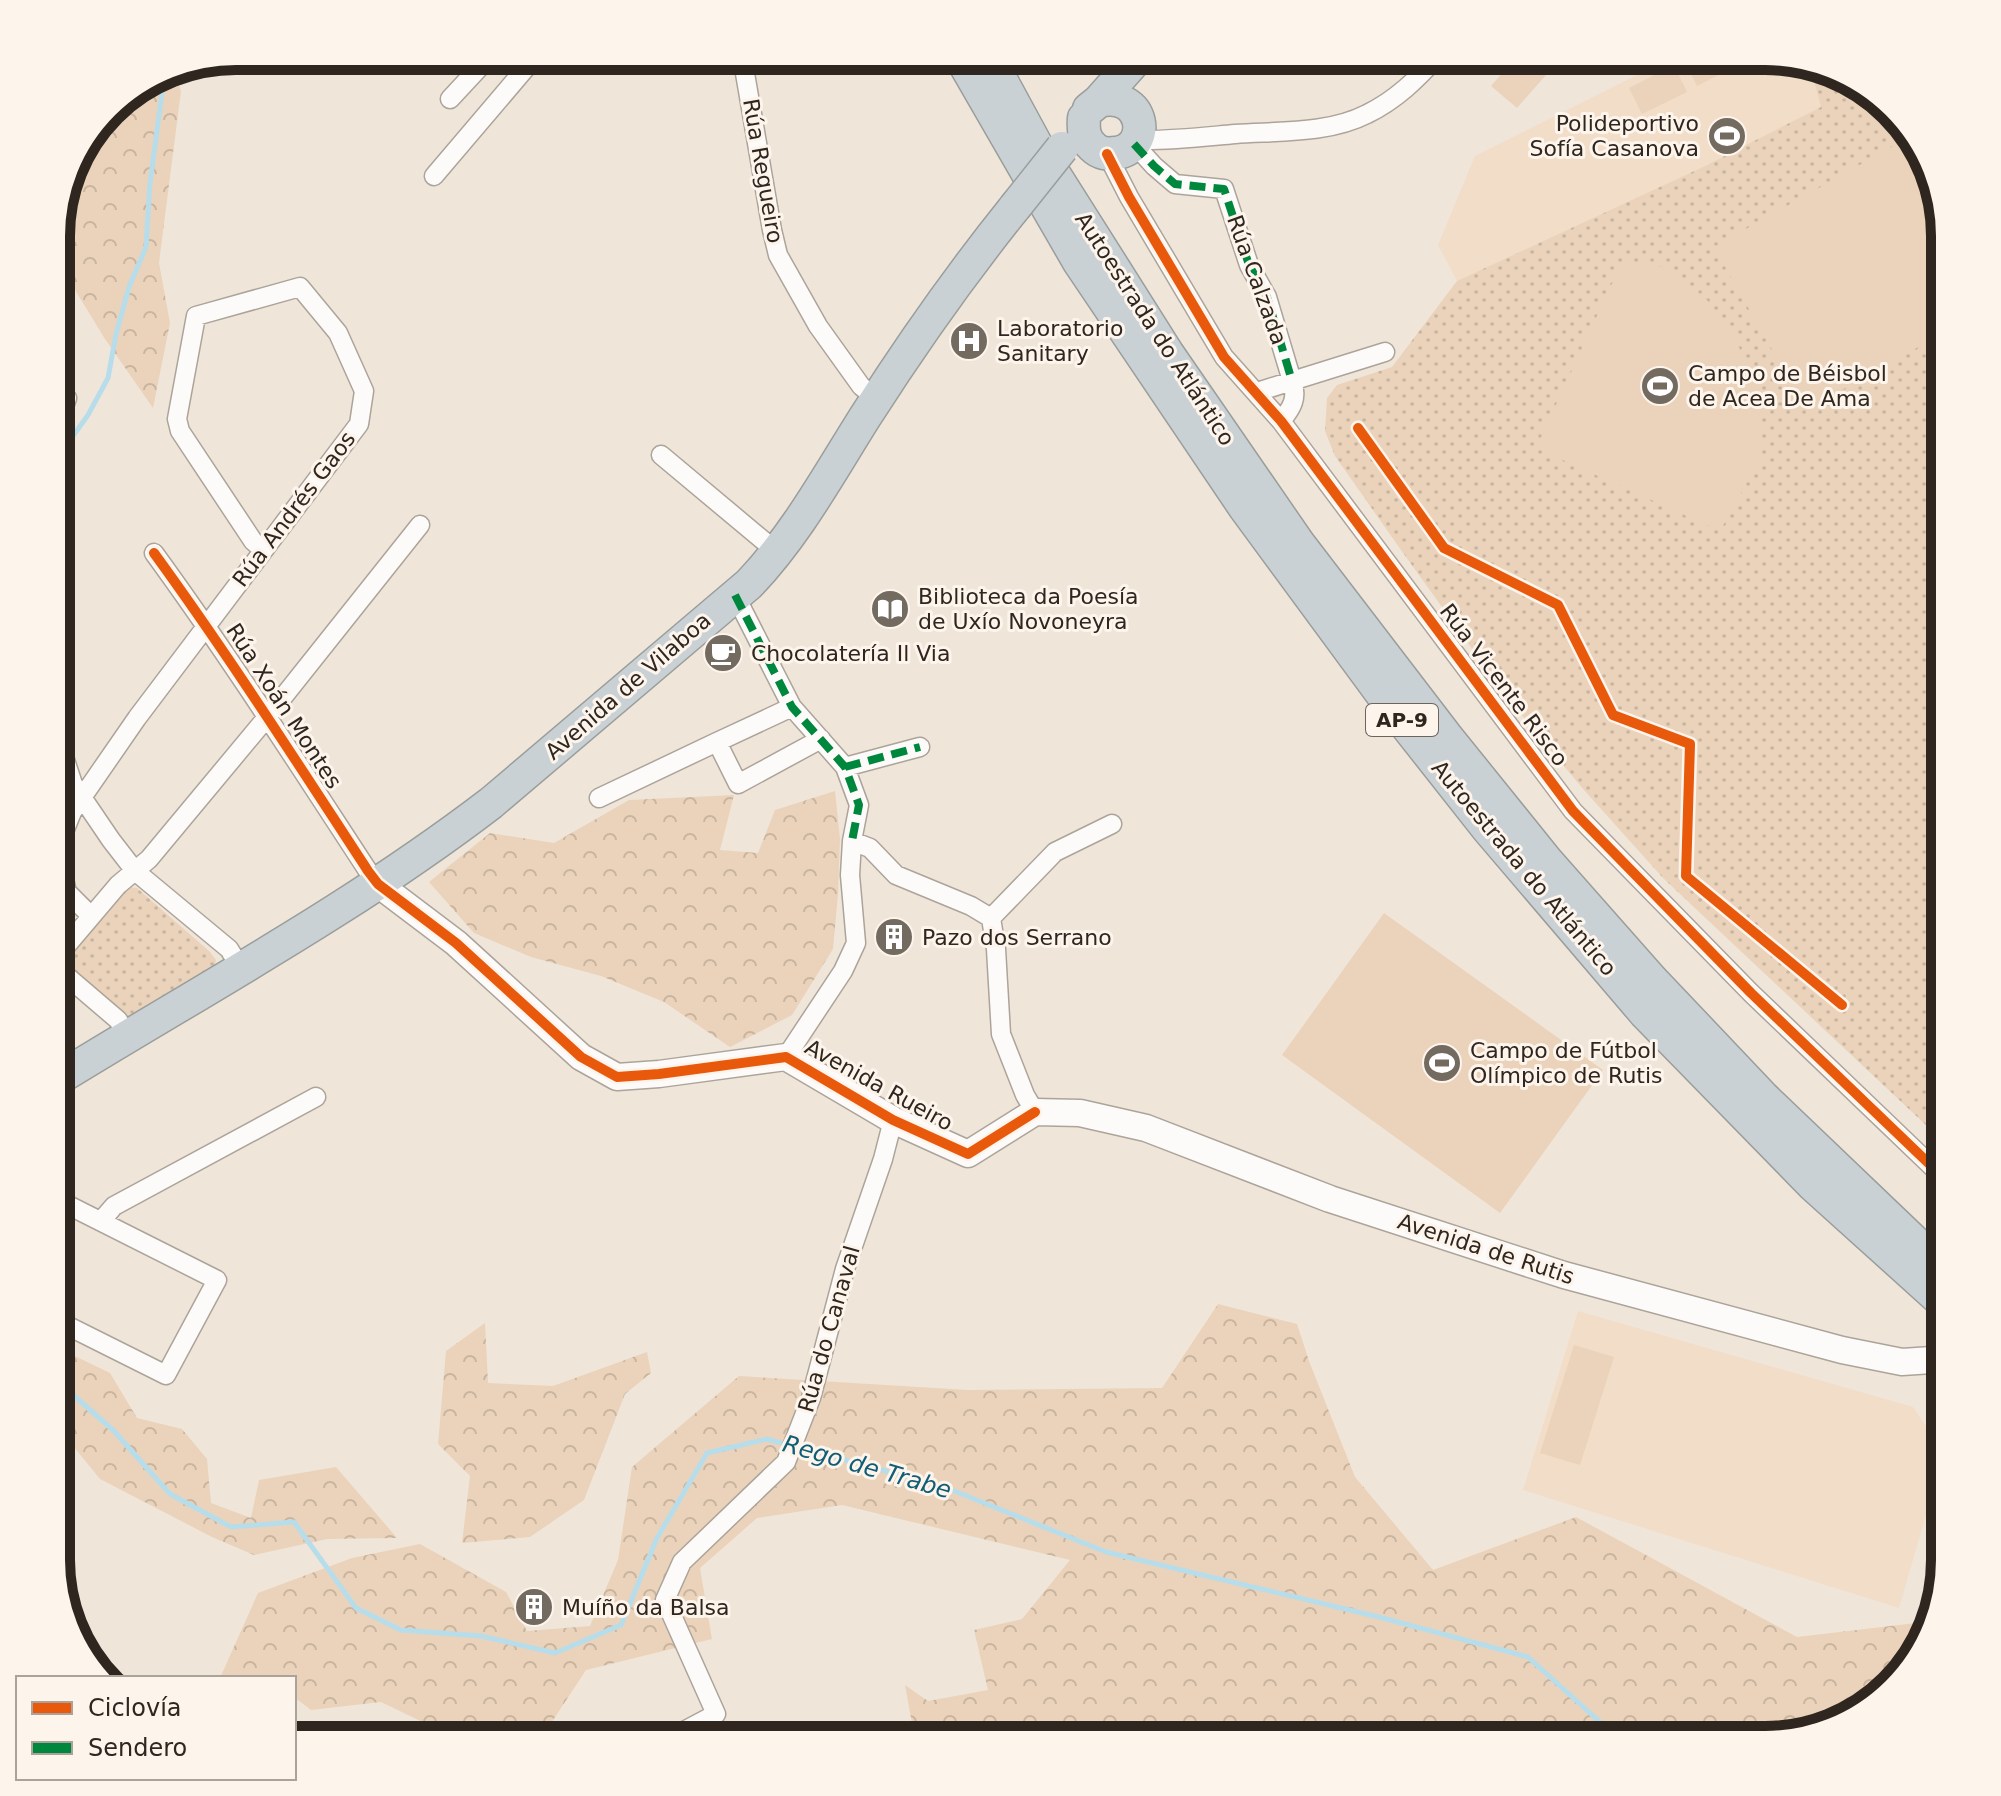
<svg xmlns="http://www.w3.org/2000/svg" width="2001" height="1796" viewBox="0 0 2001 1796" font-family="'DejaVu Sans',sans-serif">
  <style>
    .built { fill: #f1ddc8 }
    .forest { fill: url(#forest-crowns) }
    .park { fill: url(#park-dots) }
    .pitch { fill: #ead3ba }
    .lines { fill: none; stroke-linecap: round; stroke-linejoin: round }
    .stream { stroke: #b7ddeb; stroke-width: 5 }
    .street-casing { stroke: #aca49a; stroke-width: 21 }
    .secondary-casing { stroke: #aca49a; stroke-width: 29 }
    .highway-casing { stroke: #999e9c; stroke-width: 35 }
    .street { stroke: #fdfbf9; stroke-width: 18 }
    .secondary { stroke: #fdfbf9; stroke-width: 26 }
    .highway { stroke: #c9d1d4; stroke-width: 32 }
    .highway-bridge-casing { stroke: #999e9c; stroke-width: 35; stroke-linecap: butt }
    .highway-bridge { stroke: #c9d1d4; stroke-width: 32 }
    .quiet { stroke: #00873e; stroke-width: 8; stroke-dasharray: 16 8; stroke-linecap: butt }
    .cycleway-casing { stroke: #fdf4ec; stroke-width: 15 }
    .cycleway { stroke: #e8590c; stroke-width: 10 }
    .labels { text-anchor: middle; dominant-baseline: central; stroke-width: 6; stroke-linejoin: round; paint-order: stroke }
    .shield { fill: #fdf4ec; stroke: #6d645c; stroke-width: 2 }
    .shield-label { font-size: 20px; font-weight: bold; fill: #2f271f }
    .poi-label { font-size: 22px; fill: #2f271f; stroke: #fdf4ec; text-anchor: start }
    .street-label { font-size: 22px; fill: #2f271f; stroke: #fdf4ec }
    .water-label { font-size: 24px; font-style: italic; fill: #105d76; stroke: #fdf4ec }
    .rim { fill: none; stroke: #2f271f; stroke-width: 10 }
  </style>
  <defs>
    <pattern id="forest-crowns" width="20" height="18" patternUnits="userSpaceOnUse" patternTransform="scale(2)"><rect width="20" height="18" fill="#ead3ba"/><path d="M2 6a3 3 0 1 1 6 0M12 15a3 3 0 1 1 6 0" fill="none" stroke="#c9b59f"/></pattern>
    <pattern id="park-dots" width="8" height="8" patternUnits="userSpaceOnUse" patternTransform="scale(2)"><rect width="8" height="8" fill="#ead3ba"/><path d="M2 2h.1M6 6h.1" fill="none" stroke="#c9b59f" stroke-width="1.8" stroke-linecap="round"/></pattern>
  </defs>
  <rect width="100%" height="100%" fill="#f0e5d9"/>
  <path class="built" d="M1675,56H1766L1810,65L1821,107L1705,166L1457,281L1438,245L1475,156Z
    M1578,1311L1913,1407L1944,1453L1899,1608L1523,1490Z"/>
  <path class="forest" d="M172,69L181,91L159,263L170,323L153,408L105,339L56,259V223L74,157L117,101L167,70Z
    M835,791L840,839L838,894L833,949L792,1015L730,1047L664,1002L601,976L531,957L474,933L429,882L490,833L554,843L629,800L734,795L720,850L758,853L775,810Z
    M1218,1304L1297,1324L1309,1361L1355,1477L1433,1570L1576,1517L1797,1637L1933,1621L1931,1630L1893,1687L1835,1726L1765,1740H915L905,1685L928,1701L988,1690L974,1630L1022,1619L1070,1560L842,1505L757,1518L700,1568L712,1639L586,1670L540,1740H460L381,1702L311,1710L294,1697V1678H220L258,1593L352,1558L420,1544L506,1592L527,1631L590,1626L618,1560L632,1467L739,1376L968,1390L1162,1388Z
    M485,1323L488,1383L553,1386L647,1352L651,1373L625,1394L584,1500L530,1537L462,1543L470,1476L438,1444L446,1351Z
    M56,1347L110,1373L137,1418L182,1429L207,1459L211,1503L251,1518L259,1480L336,1467L397,1538L327,1539L254,1555L212,1537L100,1479L56,1425Z"/>
  <path class="park" d="M1810,65L1834,70L1892,108L1931,166L1945,236V1143L1663,878L1584,790L1508,699L1401,550L1335,456L1325,431L1327,398L1337,385L1392,367L1457,281L1705,166L1821,107Z
    M128,887L137,888L209,951L216,960L213,975L130,1017L123,1015L69,970L64,957Z"/>
  <path class="pitch" d="M1517,56H1559L1561,58L1517,108L1491,86Z
    M1682,56H1756L1697,86Z
    M1674,65L1687,92L1642,114L1629,88Z
    M1911,136L1931,166L1945,236V332L1806,410L1714,247Z
    M1648,261L1675,273L1706,299L1730,330L1749,367L1760,406L1761,457L1720,531L1536,448L1621,264Z
    M1384,913L1603,1070L1500,1213L1282,1055Z
    M1574,1345L1614,1357L1580,1465L1540,1453Z"/>
  <g class="lines">
    <path class="stream" d="M56,478L65,447L88,415L108,378L116,334L129,287L146,247L150,183L162,93L155,77
      M56,1385L64,1387L113,1430L170,1494L231,1527L294,1522L356,1608L401,1630L481,1636L555,1653L621,1625L657,1538L707,1453L767,1439L788,1445
      M798,1447L947,1488L1106,1552L1379,1617L1528,1657L1601,1723L1652,1740"/>
    <defs>
      <path id="street" d="M742,56L772,230L778,255L818,326L861,386L877,399
        M1097,56L1119,78
        M450,99L490,56
        M1137,140C1169,141 1202,137 1235,134C1278,131 1328,134 1367,114C1396,100 1417,79 1438,56
        M1134,144L1154,166L1175,184L1224,189L1249,265L1267,297L1292,381L1385,352
        M1107,154L1129,197L1224,357L1281,421L1573,811L1751,993L1945,1179
        M434,176L536,56
        M1257,392L1292,381C1298,398 1292,408 1281,421
        M56,430L67,398
        M661,455L777,552
        M154,553C229,656 298,764 368,871L378,884
        M735,595L792,707L845,767L859,805L852,841L850,875L856,943L843,971L786,1057
        M792,707L717,742L738,784L821,739
        M56,733L73,784L111,840L135,871L229,949L242,970
        M845,767L920,747
        M599,798L717,742
        M852,841L870,848L896,875L971,906L991,918L996,949L1001,1034L1025,1095L1035,1112
        M91,916L67,892L60,863L61,839L72,812L137,718L359,424L364,391L338,333L300,287L196,316L177,419L180,431L253,541L263,550
        M991,918L1055,852L1112,824
        M56,958L118,885L149,859L268,716L420,525
        M56,967L118,1020L128,1036
        M101,1221L114,1206L316,1097
        M56,1320L166,1375L217,1280L68,1205L56,1195
        M667,1740L716,1714L665,1600L682,1562L786,1462L811,1398L845,1269L883,1159L893,1120"/>
      <path id="secondary" d="M378,884L456,943L581,1057L617,1077L659,1074L786,1057L893,1120L968,1154L1035,1112L1080,1113L1146,1128L1330,1199L1564,1275L1842,1350L1902,1362L1932,1360L1945,1357"/>
      <path id="highway" d="M960,56L1079,262L1245,508L1387,701L1488,829L1645,1013L1813,1185L1945,1304
        M988,56L1039,150L1168,354L1299,544L1446,736L1546,860L1652,980L1764,1098L1945,1271
        M1089,109L1099,101L1139,56
        M1084,118C1083,130 1084,139 1093,147C1100,154 1107,154 1116,153C1153,148 1145,90 1099,101
        M56,1080C202,990 354,908 491,803L749,584C796,535 829,474 865,417C911,345 961,274 1015,207"/>
    </defs>
    <use href="#street" class="street-casing"/>
    <use href="#secondary" class="secondary-casing"/>
    <use href="#highway" class="highway-casing"/>
    <use href="#street" class="street"/>
    <use href="#secondary" class="secondary"/>
    <use href="#highway" class="highway"/>
    <defs>
      <path id="highway-bridge" d="M1015,207L1062,148"/>
    </defs>
    <use href="#highway-bridge" class="highway-bridge-casing"/>
    <use href="#highway-bridge" class="highway-bridge"/>
    <path class="quiet" d="M1134,144L1154,166L1175,184L1224,189L1249,265L1267,297L1292,381
      M735,595L792,707L845,767L859,805L852,841
      M845,767L920,747"/>
    <defs>
      <path id="cycleway" d="M1107,154L1129,197L1224,357L1281,421L1573,811L1751,993L1945,1179
        M1358,428L1444,548L1558,605L1613,715L1690,744L1686,876L1842,1005
        M154,553C229,656 298,764 368,871L378,884L456,943L581,1057L617,1077L659,1074L786,1057L893,1120L968,1154L1035,1112"/>
    </defs>
    <use href="#cycleway" class="cycleway-casing"/>
    <use href="#cycleway" class="cycleway"/>
  </g>
  <defs>
    <symbol id="stadium-disc" viewBox="-11 -11 22 22"><circle r="9.5" fill="#736a60" stroke="#fdf4ec"/><path d="M0-5a6.5 5 0 1 0 0 10a6.5 5 0 1 0 0-10ZM-3.5-1.8h7v3.6h-7Z" fill="#fff"/></symbol>
    <symbol id="hospital-disc" viewBox="-11 -11 22 22"><circle r="9.5" fill="#736a60" stroke="#fdf4ec"/><path d="M-5-5h3v3.5h4V-5h3V5h-3V1.5h-4V5h-3Z" fill="#fff"/></symbol>
    <symbol id="library-disc" viewBox="-11 -11 22 22"><circle r="9.5" fill="#736a60" stroke="#fdf4ec"/><path d="M-6-4Q-3-5.5-.7-3.5V5Q-3 3-6 4ZM6-4Q3-5.5 .7-3.5V5Q3 3 6 4Z" fill="#fff"/></symbol>
    <symbol id="cafe-disc" viewBox="-11 -11 22 22"><circle r="9.5" fill="#736a60" stroke="#fdf4ec"/><path d="M-5.5-4.5H6V0H3Q3 3.5 0 3.5H-2.5Q-5.5 3.5-5.5 0ZM3-3.2v2h1.7v-2ZM-6 4.5H4V6H-6Z" fill="#fff"/></symbol>
    <symbol id="building-disc" viewBox="-11 -11 22 22"><circle r="9.5" fill="#736a60" stroke="#fdf4ec"/><path d="M-4-6H4V6H1V3H-1V6H-4ZM-2.5-4.3h1.7v1.8h-1.7ZM.8-4.3h1.7v1.8H.8ZM-2.5-1h1.7V.8h-1.7ZM.8-1h1.7V.8H.8Z" fill="#fff"/></symbol>
  </defs>
  <g fill-rule="evenodd">
    <use href="#stadium-disc" x="1705" y="114" width="44" height="44"/>
    <use href="#hospital-disc" x="947" y="319" width="44" height="44"/>
    <use href="#stadium-disc" x="1638" y="364" width="44" height="44"/>
    <use href="#library-disc" x="868" y="587" width="44" height="44"/>
    <use href="#cafe-disc" x="701" y="631" width="44" height="44"/>
    <use href="#building-disc" x="872" y="915" width="44" height="44"/>
    <use href="#stadium-disc" x="1420" y="1041" width="44" height="44"/>
    <use href="#building-disc" x="512" y="1585" width="44" height="44"/>
  </g>
  <g class="labels">
    <rect class="shield" x="1366" y="704" width="72" height="32" rx="6"/>
    <g class="shield-label">
      <text x="1402" y="720">AP-9</text>
    </g>
    <g class="poi-label">
      <text x="1699" y="123" text-anchor="end">Polideportivo<tspan x="1699" dy="25">Sofía Casanova</tspan></text>
      <text x="997" y="328">Laboratorio<tspan x="997" dy="25">Sanitary</tspan></text>
      <text x="1688" y="373">Campo de Béisbol<tspan x="1688" dy="25">de Acea De Ama</tspan></text>
      <text x="918" y="596">Biblioteca da Poesía<tspan x="918" dy="25">de Uxío Novoneyra</tspan></text>
      <text x="751" y="653">Chocolatería Il Via</text>
      <text x="922" y="937">Pazo dos Serrano</text>
      <text x="1470" y="1050">Campo de Fútbol<tspan x="1470" dy="25">Olímpico de Rutis</tspan></text>
      <text x="562" y="1607">Muíño da Balsa</text>
    </g>
    <g class="street-label">
      <text transform="translate(763 171) rotate(80)">Rúa Regueiro</text>
      <text transform="translate(1257 280) rotate(70)">Rúa Calzada</text>
      <text transform="translate(1155 329) rotate(57)">Autoestrada do Atlántico</text>
      <text transform="translate(294 509) rotate(-53)">Rúa Andrés Gaos</text>
      <text transform="translate(1504 685) rotate(53)">Rúa Vicente Risco</text>
      <text transform="translate(628 686) rotate(-41)">Avenida de Vilaboa</text>
      <text transform="translate(284 706) rotate(57)">Rúa Xoán Montes</text>
      <text transform="translate(1524 868) rotate(50)">Autoestrada do Atlántico</text>
      <text transform="translate(879 1085) rotate(29)">Avenida Rueiro</text>
      <text transform="translate(1486 1249) rotate(18)">Avenida de Rutis</text>
      <text transform="translate(829 1329) rotate(-74)">Rúa do Canaval</text>
    </g>
    <g class="water-label">
      <text transform="translate(867 1467) rotate(16)">Rego de Trabe</text>
    </g>
  </g>
  <path d="M0 0H2001V1796H0ZM236 70H1765A166 166 0 0 1 1931 236V1560A166 166 0 0 1 1765 1726H236A166 166 0 0 1 70 1560V236A166 166 0 0 1 236 70Z" fill="#fdf4ec" fill-rule="evenodd"/>
  <path class="rim" d="M236 70H1765A166 166 0 0 1 1931 236V1560A166 166 0 0 1 1765 1726H236A166 166 0 0 1 70 1560V236A166 166 0 0 1 236 70Z"/>
  <rect x="16" y="1676" width="280" height="104" fill="#fdf4ec" stroke="#aba29a" stroke-width="2"/>
  <rect x="32" y="1702" width="40" height="12" fill="#e8590c" stroke="#aba29a" stroke-width="2"/>
  <text x="88" y="1716" font-size="24" fill="#2f271f">Ciclovía</text>
  <rect x="32" y="1742" width="40" height="12" fill="#00873e" stroke="#aba29a" stroke-width="2"/>
  <text x="88" y="1756" font-size="24" fill="#2f271f">Sendero</text>
</svg>
